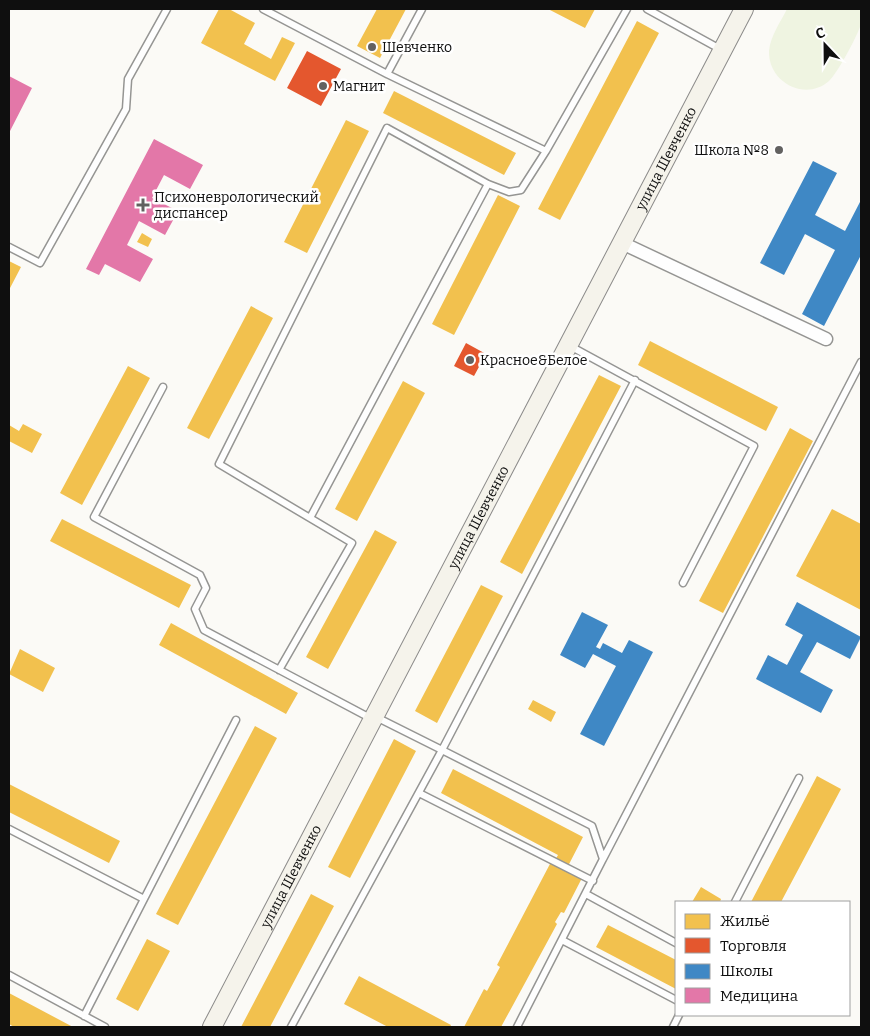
<svg xmlns="http://www.w3.org/2000/svg" width="870" height="1036" viewBox="0 0 870 1036" font-family="Bitter,serif">
  <style>
    .pitch { fill: #eff4e1 }
    .homes { fill: #f2c14e }
    .shops { fill: #e4572e }
    .schools { fill: #3f88c5 }
    .health { fill: #e377a8 }
    .lines { fill: none; stroke-linecap: round; stroke-linejoin: round }
    .lane-casing { stroke: #959593; stroke-width: 9 }
    .street-casing { stroke: #959593; stroke-width: 15 }
    .secondary-casing { stroke: #8c8b8a; stroke-width: 20 }
    .lane { stroke: #fefefe; stroke-width: 6 }
    .street { stroke: #fefefe; stroke-width: 12 }
    .secondary { stroke: #f5f3eb; stroke-width: 18 }
    .poi-dot { fill: #626160; stroke: #fff; stroke-width: 2 }
    .labels { text-anchor: middle; dominant-baseline: central; stroke-width: 5; stroke-linejoin: round; paint-order: stroke }
    .poi-label { font-size: 14px; fill: #0f0f0f; stroke: #fff; text-anchor: start }
    .street-label { font-size: 14px; fill: #0f0f0f; stroke: #fff }
  </style>
  <rect width="100%" height="100%" fill="#fbfaf6"/>
  <path class="pitch" d="M787,9H861C861,13 862,20 861,24C858,35 837,74 829,81C805,102 768,82 769,51C770,37 781,21 787,9Z"/>
  <path class="homes" d="M219,9H229L255,23L244,44L271,59L282,37L295,43L275,81L201,43Z
    M377,9H406L380,58L357,46Z
    M548,9H595L585,28Z
    M637,21L659,33L560,220L538,209Z
    M394,91L516,153L504,175L383,113Z
    M346,120L369,131L307,253L284,242Z
    M498,195L520,206L454,335L432,324Z
    M142,233L152,239L148,247L137,242Z
    M9,261L21,267L9,290Z
    M251,306L273,318L209,439L187,428Z
    M650,341L778,407L766,431L638,365Z
    M128,366L150,378L82,505L60,493Z
    M599,375L621,386L522,574L500,562Z
    M403,381L425,393L357,521L335,509Z
    M23,424L42,434L32,453L9,441V425L19,431Z
    M790,428L813,441L723,613L699,601Z
    M832,509L861,524V610L796,576Z
    M62,519L191,585L179,608L50,541Z
    M375,530L397,542L328,669L306,657Z
    M481,585L503,596L437,723L415,711Z
    M171,623L298,693L286,714L159,645Z
    M20,649L55,668L43,692L9,674Z
    M533,700L556,712L551,722L528,709Z
    M255,726L277,738L178,925L156,914Z
    M394,739L416,751L350,878L328,867Z
    M453,769L583,837L566,870L582,878L564,913L561,912L555,922L557,924L501,1027H464L484,989L487,991L500,967L497,965L551,862L553,864L558,855L441,793Z
    M817,776L841,789L781,902H751Z
    M9,784L120,841L109,863L9,812Z
    M701,887L721,899L720,902H692Z
    M311,894L334,906L270,1027H241Z
    M608,925L676,960V989L596,947Z
    M147,939L170,951L138,1011L116,999Z
    M359,976L451,1025L450,1027H388L344,1004Z
    M9,993L73,1027H14L9,1024Z"/>
  <path class="shops" d="M307,51L341,69L321,106L287,88Z
    M466,343L486,354L474,376L454,366Z"/>
  <path class="schools" d="M813,161L837,173L815,215L845,231L861,200V255L824,326L802,314L835,250L805,234L784,275L760,263Z
    M797,602L861,637L850,659L817,642L800,672L833,690L821,713L756,679L768,655L787,665L803,635L785,625Z
    M582,612L608,625L596,647L600,649L603,643L622,653L629,640L653,652L604,746L580,734L616,666L593,654L585,668L560,655Z"/>
  <path class="health" d="M9,76L32,88L9,133Z
    M154,139L203,165L190,189L164,175L152,198L178,211L165,235L139,221L127,245L153,259L140,282L105,264L99,275L86,269Z"/>
  <g class="lines">
    <defs>
      <path id="lane" d="M263,9L387,74L546,151L627,9
        M647,9L720,49
        M387,74L422,9
        M9,247L40,263L126,109L128,79L167,9
        M570,346L754,446L683,583
        M163,387L94,517L200,575L206,588L195,609L204,630L372,719
        M310,518L488,184
        M279,670L352,543L219,464L387,128L488,184L509,192L521,190L546,151
        M376,717L442,750L635,380
        M419,793L593,881
        M9,829L144,899L84,1016
        M603,859L861,362
        M586,894L676,943
        M144,899L236,720
        M735,902L799,778
        M562,940L676,1000
        M9,975L105,1027
        M291,1027L442,750L592,826L603,859L517,1027
        M673,1027L679,1015"/>
      <path id="street" d="M622,243L826,339"/>
      <g id="secondary">
        <path id="s1" d="M212,1027L744,9"/>
      </g>
    </defs>
    <use href="#lane" class="lane-casing"/>
    <use href="#street" class="street-casing"/>
    <use href="#secondary" class="secondary-casing"/>
    <use href="#lane" class="lane"/>
    <use href="#street" class="street"/>
    <use href="#secondary" class="secondary"/>
  </g>
  <g class="poi-dot">
    <circle cx="372" cy="47" r="5"/>
    <circle cx="323" cy="86" r="5"/>
    <circle cx="779" cy="150" r="5"/>
    <path d="M140.5 197.5h5v5h5v5h-5v5h-5v-5h-5v-5h5z"/>
    <circle cx="470" cy="360" r="5"/>
  </g>
  <g class="labels">
    <g class="poi-label">
      <text x="382" y="47">Шевченко</text>
      <text x="333" y="86">Магнит</text>
      <text x="769" y="150" text-anchor="end">Школа №8</text>
      <text x="154" y="197">Психоневрологический<tspan x="154" dy="16">диспансер</tspan></text>
      <text x="480" y="360">Красное&amp;Белое</text>
    </g>
    <g class="street-label">
      <text stroke="none"><textPath href="#s1" startOffset="980">улица Шевченко</textPath></text>
      <text stroke="none"><textPath href="#s1" startOffset="575">улица Шевченко</textPath></text>
      <text stroke="none"><textPath href="#s1" startOffset="170">улица Шевченко</textPath></text>
    </g>
  </g>
  <rect width="870" height="1036" fill="none" stroke="#0f0f0f" stroke-width="20"/>
  <rect x="675" y="901" width="175" height="115" fill="#ffffff" stroke="#9f9f9f"/>
  <rect x="685" y="914" width="25" height="15" fill="#f2c14e" stroke="#9f9f9f"/>
  <text x="720" y="926" font-size="15" fill="#0f0f0f">Жильё</text>
  <rect x="685" y="938" width="25" height="15" fill="#e4572e" stroke="#9f9f9f"/>
  <text x="720" y="951" font-size="15" fill="#0f0f0f">Торговля</text>
  <rect x="685" y="964" width="25" height="15" fill="#3f88c5" stroke="#9f9f9f"/>
  <text x="720" y="976" font-size="15" fill="#0f0f0f">Школы</text>
  <rect x="685" y="988" width="25" height="15" fill="#e377a8" stroke="#9f9f9f"/>
  <text x="720" y="1001" font-size="15" fill="#0f0f0f">Медицина</text>
  <g transform="translate(825 45) rotate(338)" stroke="#ffffff" stroke-width="4" paint-order="stroke">
  <path d="M0-4L9 19L0 12L-9 19Z" fill="#0f0f0f"/>
  <text y="-8" font-size="14" font-weight="bold" text-anchor="middle" fill="#0f0f0f">С</text>
  </g>
</svg>
